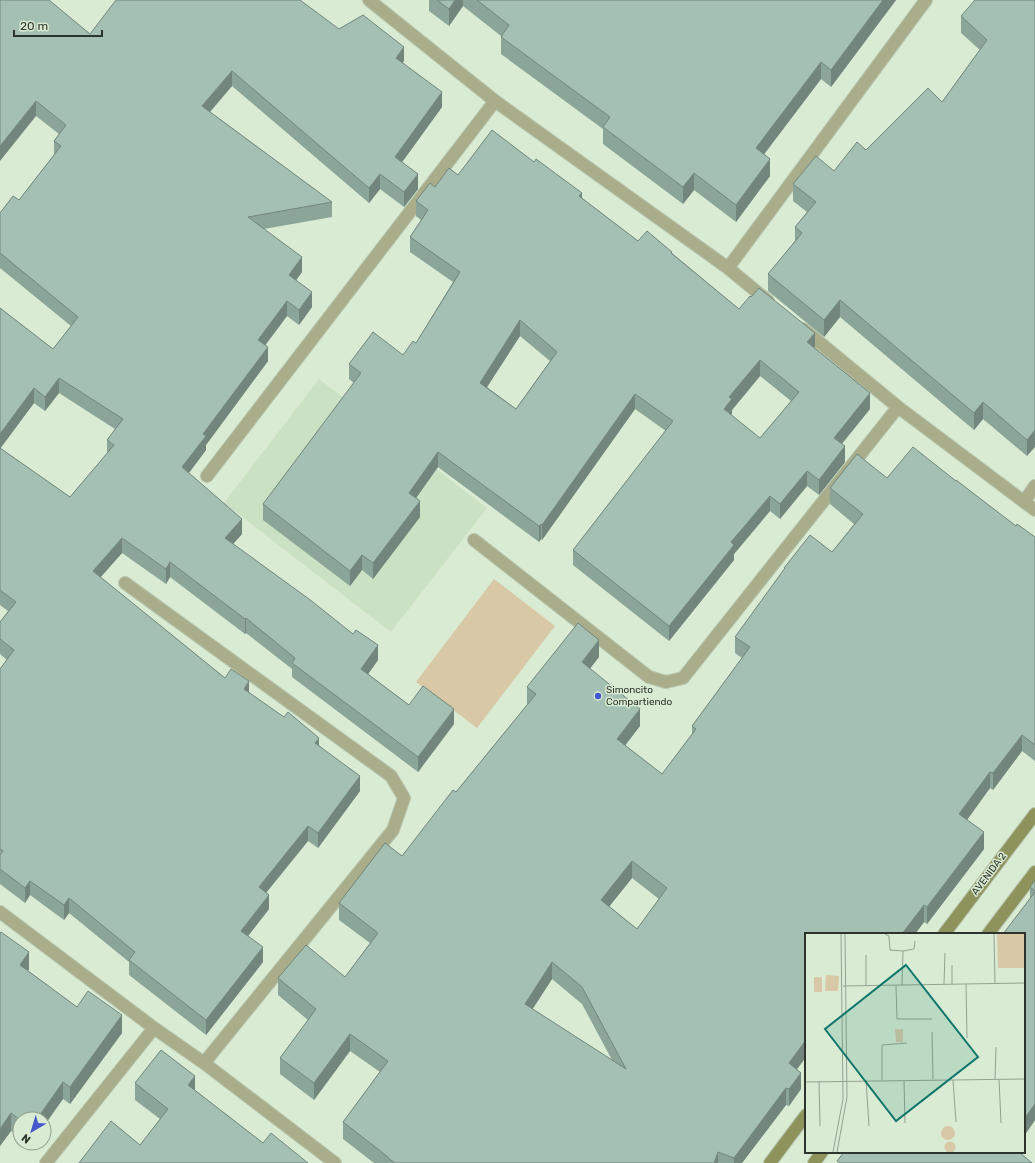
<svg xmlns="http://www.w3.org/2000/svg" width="1035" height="1163" viewBox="0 0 1035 1163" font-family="Rubik,sans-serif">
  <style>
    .built { fill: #cbe1c4 }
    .green { fill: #d8c8a6 }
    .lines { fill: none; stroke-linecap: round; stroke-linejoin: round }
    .street-casing { stroke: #b7c6b1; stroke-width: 14 }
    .secondary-casing { stroke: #b7c6b1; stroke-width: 14 }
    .street { stroke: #aaad89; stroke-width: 12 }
    .secondary { stroke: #8e925b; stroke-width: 12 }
    .wall { fill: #8ca599; fill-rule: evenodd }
    .shaded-wall { fill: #72867d }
    .building { fill: #a3c0b2; stroke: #72867d; fill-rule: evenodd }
    .poi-dot { fill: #4657cb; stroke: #d9ebd3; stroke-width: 1.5 }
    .labels { text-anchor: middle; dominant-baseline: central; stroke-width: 3; stroke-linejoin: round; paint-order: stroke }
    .poi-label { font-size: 10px; fill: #2d342b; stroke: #d9ebd3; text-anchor: start }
    .street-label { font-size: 10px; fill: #2d342b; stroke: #d9ebd3 }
    .inset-road { fill: none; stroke: #94a290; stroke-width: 1 }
    .view { fill: #0f766e; fill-opacity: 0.15; stroke: #0f766e; stroke-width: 2 }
    .inset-edge { fill: none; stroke: #2d342b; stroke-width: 2 }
  </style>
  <rect width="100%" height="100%" fill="#d9ebd3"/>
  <path class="built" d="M319,379L487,508L391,632L224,503Z"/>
  <path class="green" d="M494,579L555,626L477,728L416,682Z"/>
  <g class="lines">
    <defs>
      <path id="street" d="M369,0L495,101L728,268L768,301
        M728,268L926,0
        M803,329L898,407L1035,510
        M207,476L495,101
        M1024,502L1035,486
        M474,540L649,677L666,682L683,678L898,407
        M125,583L391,776L404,798L393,830L204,1063
        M0,912L154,1028L204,1063L335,1163
        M46,1163L154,1028"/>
      <path id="secondary" d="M944,934L1035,814
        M988,934L1035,872
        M770,1163L806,1115
        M814,1163L822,1152"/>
    </defs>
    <use href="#street" class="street-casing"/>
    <use href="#secondary" class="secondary-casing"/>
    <use href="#street" class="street"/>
    <use href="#secondary" class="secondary"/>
  </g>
  <path class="wall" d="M0,0H50L49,1L90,34L339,29L404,61L403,63L442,107L402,162L418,189L404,207L380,189L369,203L232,86L210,112L332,202V217L264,229L302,272L296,280L312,307L299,325L287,316L265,345L268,361L206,445V450L189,473L242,534L233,544L378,660L368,674L409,705L454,724L418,772L292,677V669L246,633L245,634L170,577L166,584L122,553L100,577L225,678L249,693L319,745L360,791L318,848L308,841L267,892L269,909L248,936L263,962L206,1035L129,975V962L69,913L64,920L30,895L25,903L0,884V669L7,660L0,654V622L8,611L0,605V308L53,349L71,326L0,268V213L19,200L54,155V141L59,134L36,116ZM59,393L115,429L107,440V454L70,497L0,448L34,403L45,411Z
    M429,0H896L831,87L821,79L764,154L770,176L736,222L694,190L683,204L603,144V129L501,54V36L463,6L449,26L429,11Z
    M1035,0L1027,456L983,419L974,430L840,317L824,337L768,291V274L795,241V227L807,212L793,201V184L834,171L942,102L980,50L961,33V16Z
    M458,175L582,198L638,241L672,253L739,309L815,348L870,409L842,444L845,462L819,495L807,486L780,519L770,511L734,554V560L669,641L573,565V550L666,431L635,409L542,540L541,539L539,542L438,467L416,498L420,517L373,579L362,570L350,586L263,520V504L354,383L349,379V364L403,355L416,343L453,282L410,252V237L421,220L416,216V201L435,187ZM520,336L550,361L516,409L487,387ZM760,376L791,401L760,438L731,415L732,410Z
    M887,478L956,481L1016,526L1035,537V761L1022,751L993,790L990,788L967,820L984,849L927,924L924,922L915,934H806V1057L797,1069L801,1089L789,1106L786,1105L742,1163H374L343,1139V1122L380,1072L350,1051L314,1100L280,1074V1058L308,1020L278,995V978L345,977L370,943L339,920V903L402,856L456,792L528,704H527V687L599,657L590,668L640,726L625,745L662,774L692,734V726L742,658L735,653V637L784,570V568L832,552L854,524L830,504V488ZM632,878L659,899L637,929L609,906ZM552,979L582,1004L612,1060L532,1009Z
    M1035,880V1120L1024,1136V934L1030,899V887Z
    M0,933L29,969L28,971L77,1007L122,1033L70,1104L63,1099L20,1119V1137L11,1131L0,1146Z
    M135,1083L195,1090L263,1143L140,1145L160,1119L135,1100Z"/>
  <path class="shaded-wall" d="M455,0H463V6L449,26V9Z
    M883,0H896L831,87V70Z
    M404,47V61L396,72V58Z
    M821,62V79L756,165V148Z
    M232,71V86L202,121V106Z
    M442,92V107L395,172V157Z
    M36,101V116L0,161V146Z
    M770,159V176L736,222V205Z
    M694,173V190L683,204V187Z
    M380,174V189L369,203V188Z
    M418,174V189L404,207V192Z
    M582,193V208L579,196Z
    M302,257V272L289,290V275Z
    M312,292V307L299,325V310Z
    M840,300V317L824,337V320Z
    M287,301V316L258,355V340Z
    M520,320V336L480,398V383Z
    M815,333V348L807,342Z
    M268,347V361L206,445V450L182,482V467L203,434Z
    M760,360V376L732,410V414L724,424V409L729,397Z
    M59,378V393L45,411V397Z
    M34,388V403L0,449V434Z
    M870,393V409L834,453V438Z
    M635,394V409L542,540V525Z
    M983,402V419L974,430V413Z
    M1035,430V447L1027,456V440Z
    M845,446V462L819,495V480Z
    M438,452V467L409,508V493Z
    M807,471V486L780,519V504Z
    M770,496V511L734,554V560L669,641V626L731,542Z
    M420,501V517L373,579V563Z
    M242,519V534L225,553V538Z
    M541,524V539L539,542V526Z
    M122,538V553L93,586V571Z
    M362,555V570L350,586V571Z
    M170,562V577L166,584V569Z
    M246,618V633L245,634V619Z
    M599,640V657L582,679V662Z
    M378,645V660L361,684V669Z
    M249,681V696L244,689Z
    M454,709V724L418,772V757Z
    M640,709V726L617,756V739Z
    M1022,735V751L993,790V773Z
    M319,738V753L315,743Z
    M990,772V788L959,831V814Z
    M360,776V791L318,848V833Z
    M308,826V841L259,901V887Z
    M984,832V849L927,924V907Z
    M632,861V878L601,917V900Z
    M30,881V895L25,903V888Z
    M269,895V909L241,945V931Z
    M69,898V913L64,920V905Z
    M924,905V922L915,934H902Z
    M263,947V962L206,1035V1020Z
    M29,952V969L20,983V965Z
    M552,962V979L525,1021V1004Z
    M122,1015V1033L70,1104V1087Z
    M350,1034V1051L314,1100V1083Z
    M806,1040V1057L789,1080V1063Z
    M801,1073V1089L789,1106V1089Z
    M195,1076V1092L188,1085Z
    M63,1082V1099L44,1126V1119H37Z
    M786,1088V1105L742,1163H734V1158Z
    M1035,1104V1120L1024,1136V1119Z
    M11,1113V1131L0,1146V1129Z
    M718,1152V1163H714Z"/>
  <path class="building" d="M0,0H49L90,34L116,0H300L339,29L363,15L404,47L396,58L442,92L395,157L418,174L404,192L380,174L369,188L232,71L202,106L332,202L248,217L302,257L289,275L312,292L299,310L287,301L258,340L268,347L203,434L206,436L182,467L242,519L225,538L309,599L353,634L356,630L378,645L361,669L409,705L423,686L454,709L418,757L292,663L295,658L246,618L245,619L170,562L166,569L122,538L93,571L225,678L231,669L249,681L244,689L284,717L288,712L319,738L315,743L360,776L318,833L308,826L259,887L269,895L241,931L263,947L206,1020L129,960L135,952L69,898L64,905L30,881L25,888L0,869V855L3,851L0,849V669L14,650L0,639V622L16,602L0,590V448L70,497L114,445L107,440L123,419L59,378L45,397L34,388L0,434V308L53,349L78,317L0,253V213L13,196L19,200L61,146L54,141L66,125L36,101L0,146Z
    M437,0H455L449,9Z
    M477,0H883L831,70L821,62L756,148L770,159L736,205L694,173L683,187L603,127L610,117L501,37L509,25Z
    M975,0H1035V430L1027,440L983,402L974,413L840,300L824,320L768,274L802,233L795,227L816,202L793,184L816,156L834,171L857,142L866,150L928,88L942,102L987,40L961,16Z
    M492,130L534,162L536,159L582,193L579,196L638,241L647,231L672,252L671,253L739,309L750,296L751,297L759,288L815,333L807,342L870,393L834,438L845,446L819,480L807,471L780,504L770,496L731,542L734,545L669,626L573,550L673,421L635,394L542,525L541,524L539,526L438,452L409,493L420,501L373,563L362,555L350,571L263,504L361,373L349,364L373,332L403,355L413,341L416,343L460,272L410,237L428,210L416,201L430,183L435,187L449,168L458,175ZM520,320L557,352L516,409L480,383ZM760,360L799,392L760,438L724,409L732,399L729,397Z
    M913,447L956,481V480L1016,526L1017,524L1035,537V745L1022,735L993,773L990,772L959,814L984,832L927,907L924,905L902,934H806V1040L789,1063L801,1073L789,1089L786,1088L734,1158L718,1152L714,1163H395L388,1158V1157L343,1122L388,1061L350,1034L314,1083L280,1058L316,1009L278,978L306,945L345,977L378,933L339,903L385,843L402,856L453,790L456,792L536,694L527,687L578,623L599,640L582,662L640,709L617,739L662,774L696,729L692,726L750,647L735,637L785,568H784L810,535L832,552L863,514L830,488L857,454L887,478ZM632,861L667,888L637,929L601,900ZM552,962L582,987L626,1069L525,1004Z
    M1035,880V891L1030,887Z
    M1035,892V1104L1024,1119V934H1003Z
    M1,932L29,952L20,965L77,1007L88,991L122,1015L70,1087L63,1082L37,1119H20V1120L11,1113L0,1129V933Z
    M161,1050L195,1076L188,1085L263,1143L271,1133L308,1163H79L111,1121L140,1145L168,1109L135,1083Z
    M844,1152H1019L1032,1163H840L837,1161Z"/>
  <circle class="poi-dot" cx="598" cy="696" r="4"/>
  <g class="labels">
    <g class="poi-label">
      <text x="606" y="690">Simoncito<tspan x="606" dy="12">Compartiendo</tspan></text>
    </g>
    <g class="street-label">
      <text transform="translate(989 874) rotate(-53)">AVENIDA 2</text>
    </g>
  </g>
  <g transform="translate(805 933)">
    <rect width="220" height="220" fill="#d9ebd3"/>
    <path d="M192,1H220V35H193ZM21,42L34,43L33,58H20ZM9,44H17V59H9ZM90,96H98V109H91ZM136 200a7 7 0 1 1 14 0a7 7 0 1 1-14 0ZM139.5 214a5.5 5.5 0 1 1 11 0a5.5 5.5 0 1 1-11 0Z" fill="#d8c8a6"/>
    <path class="inset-road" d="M80,1L84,3L85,17L98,18M189,1L190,50M61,22V53M147,32V51M139,51L140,20M161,51L162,105M97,52L98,18L109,16L110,8M38,53L220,50M91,53L92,86H127M127,99L128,146M190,146L191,114M194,146L196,190M61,147L64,193M77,147V112L102,110M148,147L151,189M14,148L15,193M99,148L100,190M0,149L220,146M28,219L38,166L36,1M32,219L42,164L40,1"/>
    <path class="view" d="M101,32L173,124L91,188L20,96Z"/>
    <rect width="220" height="220" class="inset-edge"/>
  </g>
  <g transform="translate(32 1131) rotate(218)"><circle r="19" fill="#d9ebd3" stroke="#94a290"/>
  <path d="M0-3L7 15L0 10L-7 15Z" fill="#4657cb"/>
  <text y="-6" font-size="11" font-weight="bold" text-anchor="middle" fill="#2d342b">N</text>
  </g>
  <path d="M14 30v6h88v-6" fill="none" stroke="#2d342b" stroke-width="2"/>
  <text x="20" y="30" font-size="12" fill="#2d342b" stroke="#d9ebd3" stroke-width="3" paint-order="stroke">20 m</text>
</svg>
